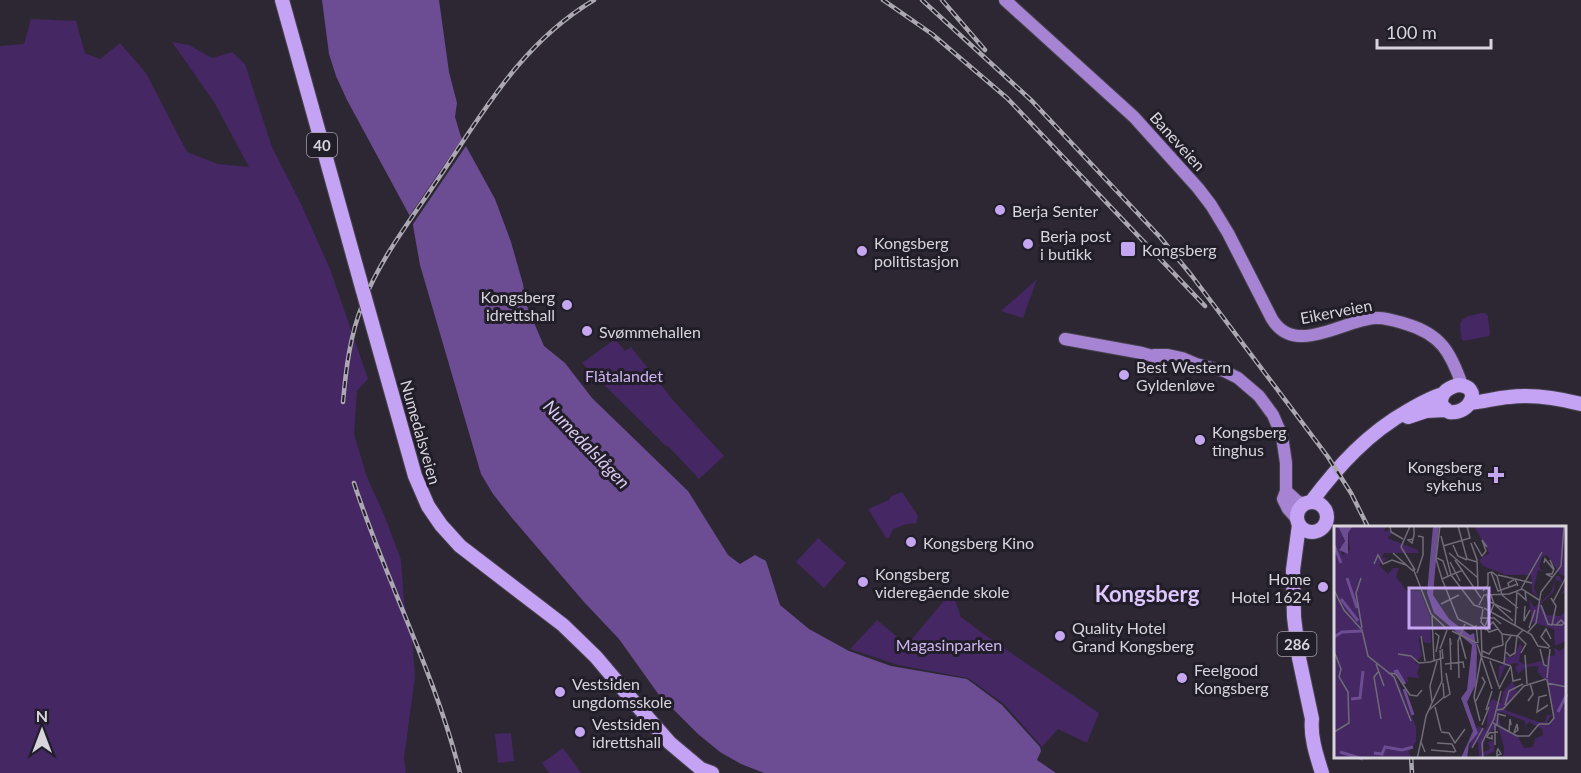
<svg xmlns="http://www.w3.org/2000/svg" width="1581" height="773" viewBox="0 0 1581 773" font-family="Lato,sans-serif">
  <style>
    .green { fill: #442763 }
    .water { fill: #6c4c93 }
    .pier { fill: #2c2733 }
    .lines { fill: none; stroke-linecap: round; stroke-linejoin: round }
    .secondary-casing { stroke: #47434e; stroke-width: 14 }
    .primary-casing { stroke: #47434e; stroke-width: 16 }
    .secondary { stroke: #a684d3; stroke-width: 12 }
    .primary { stroke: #c5a3f4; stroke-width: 14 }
    .rail-casing { stroke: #aba8b1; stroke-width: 4.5 }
    .rail { stroke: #221e29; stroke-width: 2; stroke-dasharray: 7; stroke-linecap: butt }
    .primary-bridge-casing { stroke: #47434e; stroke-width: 16; stroke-linecap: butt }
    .primary-bridge { stroke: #c5a3f4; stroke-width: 14 }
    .poi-dot { fill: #c5a6f0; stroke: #221e29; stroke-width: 2 }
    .labels { text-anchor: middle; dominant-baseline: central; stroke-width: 6; stroke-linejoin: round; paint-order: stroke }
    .shield { fill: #221e29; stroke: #a19da6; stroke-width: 1.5 }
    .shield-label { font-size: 15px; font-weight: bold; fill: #d7d4dc }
    .street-label { font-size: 16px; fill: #d7d4dc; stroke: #221e29 }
    .poi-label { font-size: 16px; fill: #d7d4dc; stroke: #221e29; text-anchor: start }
    .park-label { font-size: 16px; fill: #cfb6f2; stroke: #221e29 }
    .water-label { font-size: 18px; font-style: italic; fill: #dacaf2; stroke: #221e29 }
    .district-label { font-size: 22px; font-weight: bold; fill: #ddc7ff; stroke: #221e29 }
    .inset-river { fill: none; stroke: #6c4c93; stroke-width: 3 }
    .inset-road { fill: none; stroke: #706c77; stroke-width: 1.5 }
    .view { fill: #c5a6f0; fill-opacity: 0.15; stroke: #c5a6f0; stroke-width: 3 }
    .inset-edge { fill: none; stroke: #d7d4dc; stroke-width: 3 }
  </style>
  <rect width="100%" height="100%" fill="#2c2733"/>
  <path class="green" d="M31,19L76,21L85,53L100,59L120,43L146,73L187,152L218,164L249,167L214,102L172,42L189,45L212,58L232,52L245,64L272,147L302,206L330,269L368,379L357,391L354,434L367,477L385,517L401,560L404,602L412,637L415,677L404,758L406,773H0V46L24,44Z
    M1037,279L1023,318L1001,311Z
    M1481,313H1485L1488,316L1490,334L1489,336L1464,341L1462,340C1457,318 1461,318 1481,313Z
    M615,339L625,351L631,347L673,400L724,456L699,479L669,447L666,446L582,363Z
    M902,492L918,516L916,524C907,522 901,527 893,529L889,538H886L868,509L889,500L891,496Z
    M818,538L846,563L824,588L796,562Z
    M952,591L961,617L982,633L1099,713L1087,743L1058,729L1042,747L1004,704L968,678L898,665L850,649L877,620L907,645Z
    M511,733L514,761L498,763L495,734Z
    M563,748L581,773H549L542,763Z"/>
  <path class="water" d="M322,0H439L449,72L457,103L455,117L461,137L495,199L511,242L523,284L526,304L544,346L565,363L592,398L688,491L728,555L740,564L755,555L766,561L780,605L809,629L849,651L891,666L967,679L1002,705L1040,747L1041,751L1037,760L1056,773H764L741,764L720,752L698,734L659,695L619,639L584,602L512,518L493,494L481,474L420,265L412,220L347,100L336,76L329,54Z"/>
  <path class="pier" d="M464,136L468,143L411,227L408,218Z"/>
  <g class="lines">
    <defs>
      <path id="secondary" d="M1005,0L1134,117L1198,188L1211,205L1228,233L1272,319C1295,357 1343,320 1375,318C1385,317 1396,321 1406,324C1441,334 1451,353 1462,385
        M1065,339L1142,353L1160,358
        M1154,355H1168L1182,358L1196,364L1224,371L1238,378L1259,396L1273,415L1282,436L1286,463V491L1283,499L1288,509L1297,519
        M1286,491L1297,501L1305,504"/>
      <path id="primary" d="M282,0L363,291
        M368,309L415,476L428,506L441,525L460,546L563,625L596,657L634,702L670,743L701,769L712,773
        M1458,385C1483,386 1471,415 1449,412L1441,405C1440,393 1447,388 1458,385Z
        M1470,403C1483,402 1496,398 1509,397C1532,394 1558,398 1581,404
        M1408,417L1426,411L1445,410
        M1297 517a15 15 0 1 1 30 0a15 15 0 1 1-30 0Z
        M1311,502C1339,465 1368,433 1409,410C1420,404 1430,398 1443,394
        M1299,525L1293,570L1294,617L1299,658L1312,719C1310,737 1317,757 1322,773"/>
    </defs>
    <use href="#secondary" class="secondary-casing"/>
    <use href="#primary" class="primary-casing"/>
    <use href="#secondary" class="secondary"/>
    <use href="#primary" class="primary"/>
    <defs>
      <path id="rail" d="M883,0L932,34L1007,98L1205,306
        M922,0L1032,101L1160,237L1192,276L1328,457L1351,493L1368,527
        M942,0L985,50
        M343,402C346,368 350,335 363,303C380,259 410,221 436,182C483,113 520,44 594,0
        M354,483C386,581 435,673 460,773
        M1411,756L1412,773"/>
    </defs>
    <use href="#rail" class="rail-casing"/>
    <use href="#rail" class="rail"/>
    <defs>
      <path id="primary-bridge" d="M363,291L368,309"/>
    </defs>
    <use href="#primary-bridge" class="primary-bridge-casing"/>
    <use href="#primary-bridge" class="primary-bridge"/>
  </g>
  <g class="poi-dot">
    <circle cx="1000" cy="210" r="6"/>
    <circle cx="1028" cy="244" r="6"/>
    <rect x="1120" y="241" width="16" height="16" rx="3"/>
    <circle cx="862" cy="251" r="6"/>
    <circle cx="567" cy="305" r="6"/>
    <circle cx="587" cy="331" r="6"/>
    <circle cx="1124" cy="375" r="6"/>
    <circle cx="1200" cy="440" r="6"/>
    <path d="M1493 466h6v6h6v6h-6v6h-6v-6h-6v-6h6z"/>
    <circle cx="911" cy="542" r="6"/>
    <circle cx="863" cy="582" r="6"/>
    <circle cx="1323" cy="587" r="6"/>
    <circle cx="1060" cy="636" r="6"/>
    <circle cx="1182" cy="678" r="6"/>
    <circle cx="560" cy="692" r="6"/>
    <circle cx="580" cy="732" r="6"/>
  </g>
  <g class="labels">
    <g class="shield">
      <rect x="307" y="133" width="30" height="24" rx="4.5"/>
      <rect x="1277.5" y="632" width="39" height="24" rx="4.5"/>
    </g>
    <g class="shield-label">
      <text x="322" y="145">40</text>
      <text x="1297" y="644">286</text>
    </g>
    <g class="street-label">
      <text transform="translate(1178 141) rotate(48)">Baneveien</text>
      <text transform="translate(1336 311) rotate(-11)">Eikerveien</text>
      <text transform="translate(421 432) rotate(74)">Numedalsveien</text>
    </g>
    <g class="poi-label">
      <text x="1012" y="210">Berja Senter</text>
      <text x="1040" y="235">Berja post<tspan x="1040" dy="18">i butikk</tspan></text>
      <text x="874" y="242">Kongsberg<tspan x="874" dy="18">politistasjon</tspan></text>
      <text x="1142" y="249">Kongsberg</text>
      <text x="555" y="296" text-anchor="end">Kongsberg<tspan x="555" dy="18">idrettshall</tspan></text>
      <text x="599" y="331">Svømmehallen</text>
      <text x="1136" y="366">Best Western<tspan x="1136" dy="18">Gyldenløve</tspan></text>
      <text x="1212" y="431">Kongsberg<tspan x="1212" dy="18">tinghus</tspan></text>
      <text x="1482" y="466" text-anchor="end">Kongsberg<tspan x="1482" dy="18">sykehus</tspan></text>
      <text x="923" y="542">Kongsberg Kino</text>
      <text x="875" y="573">Kongsberg<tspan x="875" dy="18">videregående skole</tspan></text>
      <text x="1311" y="578" text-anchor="end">Home<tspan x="1311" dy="18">Hotel 1624</tspan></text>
      <text x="1072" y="627">Quality Hotel<tspan x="1072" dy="18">Grand Kongsberg</tspan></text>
      <text x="1194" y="669">Feelgood<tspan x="1194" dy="18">Kongsberg</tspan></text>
      <text x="572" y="683">Vestsiden<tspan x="572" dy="18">ungdomsskole</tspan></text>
      <text x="592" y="723">Vestsiden<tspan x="592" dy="18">idrettshall</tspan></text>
    </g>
    <g class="park-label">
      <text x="624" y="375">Flåtalandet</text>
      <text x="949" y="644">Magasinparken</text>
    </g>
    <g class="water-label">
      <text transform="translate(587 444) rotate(46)">Numedalslågen</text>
    </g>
    <g class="district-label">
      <text x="1147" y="593">Kongsberg</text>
    </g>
  </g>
  <g transform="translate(1334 526)">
    <rect width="232" height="232" fill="#2c2733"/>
    <path d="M0,0H4L9,11L11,19L5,21L9,29L16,24L14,7L19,0H51V6L55,4L58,8L53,12L84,24V27H50L48,31L53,33L45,39L54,48L59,42H65L62,51L73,65H86L96,91L97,117H91L86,109L85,114L88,130L81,137L86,139L83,147L86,152L73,151L75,158L67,150L63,152L82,201V216L75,226L77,232H0ZM140,0H231L232,51L226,48L213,29L208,31L205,41L209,46L204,44L200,62L204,71L198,66L197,49H172L149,40L145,34L155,27ZM222,50H226L232,66L227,68L230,64L227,56L221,53L220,65L207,78L213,89L226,90L232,85V115L221,120L220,103L198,96L195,73L200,81L206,77L217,66ZM186,117L188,121L185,135L191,139L207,135L213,140L212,131L221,129L220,122L226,125L232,120V178L228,179L232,181V232H169L170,221L164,200L151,212L149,226L156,223L154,216L160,215V226L145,232L144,216L135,222L144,200L152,204L155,177L159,173L167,177L169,166L178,155L183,165L171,184L205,196H211L213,189H218L213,195L216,200L220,188L213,157L203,145L205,140L192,141L184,148L181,141L185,138L180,137L171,141L165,155V139L168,140L171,131H179ZM167,186L191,195L193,217L192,199L195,196L208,203L209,209L201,213L199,221L190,222L184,211L167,200L163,187Z" fill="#442763" fill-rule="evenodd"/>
    <path d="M4,0H19L14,7V28L5,24L11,15ZM99,0H105L99,69L115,93L136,109L140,107L143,126L142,158L133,176L144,207L135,218L133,232H127L139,205L127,172L133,164L138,119L100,87L93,67Z" fill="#6c4c93"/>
    <path class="inset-river" d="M0,19L7,37M13,52L23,82M7,73L24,95M0,111L8,106L28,105M60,146L63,145L71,158M70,163L79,189M17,173L26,172L29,145M224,186L233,168M6,226L29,233M40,227L48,228L51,221L68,224L79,221"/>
    <path class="inset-road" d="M56,0L57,6L69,13M76,0L67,21L81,44M106,0L102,33L108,53L117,49L140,79L149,82M124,0L133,33L143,36M107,10L117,49L129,44M79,13L74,14L78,17L80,9V0M140,16L148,30L152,25L148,14L153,21M137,17L143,34L144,63M119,19L124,30L133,34M109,20L136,12L133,0M59,27L79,45M115,27L144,52M103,32L109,35L114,50M121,34L147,72M216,34L220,43L218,48H212L218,51M116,36L126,55M210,37L211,33L220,44M40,38L44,29L49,38L58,34L72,39M79,42L97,88L113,103M157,46L164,65L184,58M83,47L89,29V11L84,10M164,49L198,57M27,52L22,67L28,102M108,53L124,93L141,101M175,61L174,57L181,53L184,60M187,63L208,26M0,64L10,84L28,104L34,130L60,151L77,195M149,65L154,59V47L158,46L163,50L168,69M184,67L192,74L191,64M153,69L154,75L177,86M168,69L184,82M219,76L231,53M107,78L125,69M160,78L179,95M145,79L150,69L175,68L188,63L205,74M207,79L214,98L218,99L222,80L217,72M191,80L190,95L196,84M150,82L198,109M149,83L147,96L155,106L164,103L168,108L183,110L189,104M98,90L100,135M146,92H160L167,98M219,98L221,99H228L230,97L227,94L222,99M142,99L144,117M147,100L148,130L177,140M151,100L160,78L157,69M181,100L183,65M195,102L201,84M151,104L159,96L164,103M118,105L143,117M194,106L202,97L207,66L227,40L230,0M101,107L105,110L102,126M197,108L204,120L215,122M87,110L91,135M184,110L192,118L187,127M126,111L132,133M143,118L158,163M117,119L116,112L117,144M216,121L207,111L212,103L217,113M106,123L113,104M206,123L210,139L213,140M0,125L7,143L5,151L14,166L15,197L0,206M148,125L155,128L159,122L169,119L168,108M172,126L176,130L181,127L183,110M64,128L77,130L85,137L96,136L109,132L108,123M191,129L193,158M156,135L165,161M42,138L50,160M111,138L129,136L130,142M170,138L172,117L177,110M177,141L179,155L187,153M44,146L40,151L47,193M54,147L62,148L76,169L83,170L88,164M125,152L124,115L131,98M213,152L216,123M213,157L233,161M165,163L177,140M213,169L205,171L203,186L214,179M110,172L116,168L112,147M142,175L151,156L148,151M194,175L199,168L196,157M98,176L96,160L103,135M171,179L175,165L189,158M101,181L107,205M95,184L110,171L109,157M152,184L158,165M162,184L169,183L190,160L212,153M160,193L167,165M146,195L140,171L147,132M159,197L183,210H195L205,198M205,198H215L220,192L213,153M148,199L155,181M163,199L164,188L172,190M107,206L115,207L121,217L131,203M175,206L176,193L177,199M180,207L184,204L183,198L180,207M158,209V213L153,211L155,207L164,206M103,217L118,218L122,226M161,219V199M138,222L149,202M97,224L121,226M91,226L87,216L92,190L108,155L106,124M163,229L167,228L164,223L163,225V230L164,233M83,233L87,215M149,233L148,217L160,193"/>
    <path class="view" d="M75,62H155V102H75Z"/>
    <rect width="232" height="232" class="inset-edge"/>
  </g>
  <g transform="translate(42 731)" stroke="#221e29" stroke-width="4.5" paint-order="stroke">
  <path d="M0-4.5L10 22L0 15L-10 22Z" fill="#d7d4dc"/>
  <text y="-9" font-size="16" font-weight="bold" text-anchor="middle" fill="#d7d4dc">N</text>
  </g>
  <path d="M1377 39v9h114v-9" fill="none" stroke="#d7d4dc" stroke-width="3"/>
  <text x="1386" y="39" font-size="18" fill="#d7d4dc" stroke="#221e29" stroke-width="4.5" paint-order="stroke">100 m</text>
</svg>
